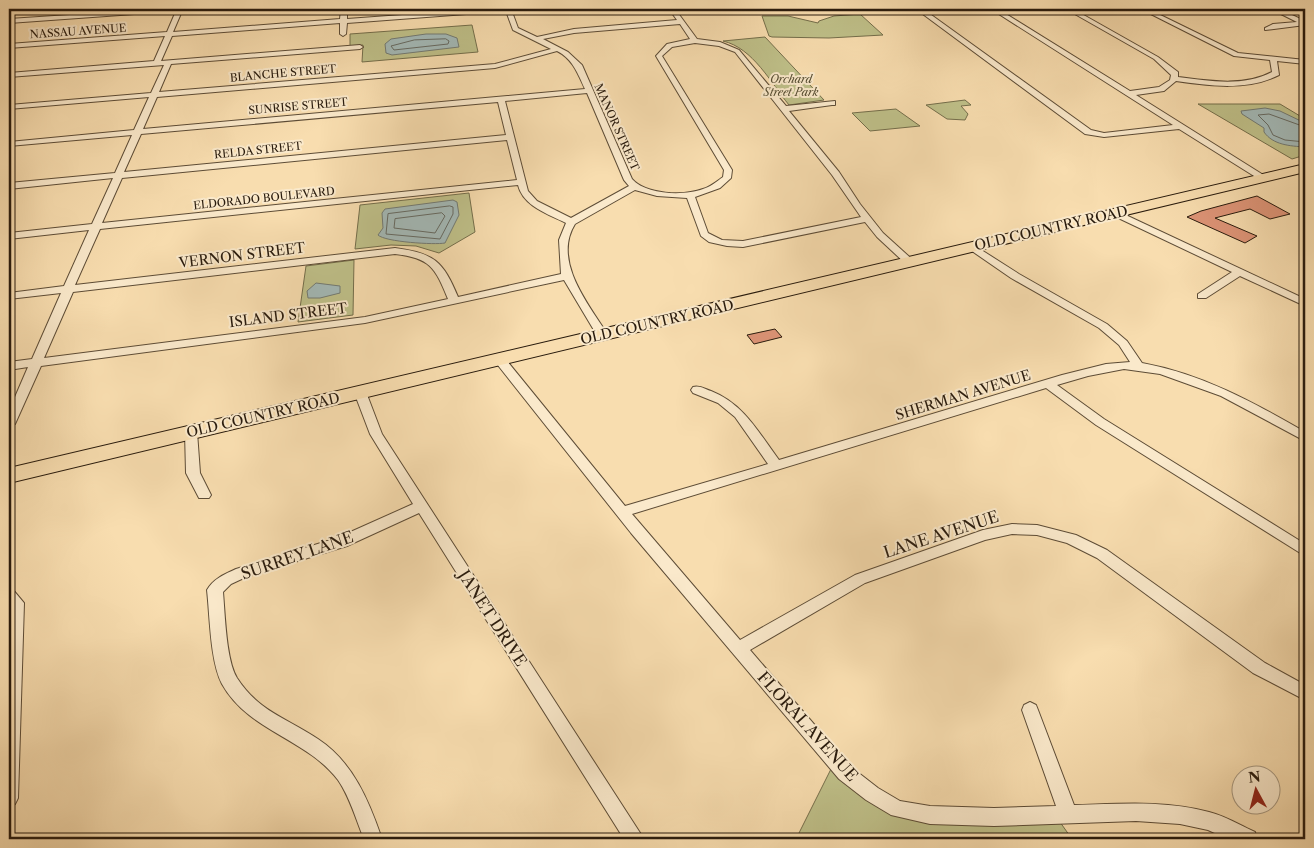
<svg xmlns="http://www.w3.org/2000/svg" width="1314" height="848" viewBox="0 0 1314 848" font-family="'Libre Caslon Text',serif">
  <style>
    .green { fill: #bfc089; stroke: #746e4b }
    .water { fill: #a3b9b7; stroke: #727a73 }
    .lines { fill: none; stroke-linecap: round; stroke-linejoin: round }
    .shore { stroke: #666a62; stroke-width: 1 }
    .building { fill: #dd9477; stroke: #291b0d }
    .minor-casing { stroke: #5d4c36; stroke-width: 2 }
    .secondary-casing { stroke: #291b0d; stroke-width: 1 }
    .primary-casing { stroke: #291b0d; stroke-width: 2 }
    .minor { fill: #fae9cb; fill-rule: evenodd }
    .secondary { fill: #fae9cb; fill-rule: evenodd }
    .primary { fill: #f8ddaf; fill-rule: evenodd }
    .labels { text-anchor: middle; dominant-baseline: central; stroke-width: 4; stroke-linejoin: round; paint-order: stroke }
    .far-street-label { font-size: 11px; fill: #291b0d; stroke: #fae9cb }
    .far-park-label { font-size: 11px; font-style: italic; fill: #564d32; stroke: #fae9cb }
    .street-label { font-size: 14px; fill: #291b0d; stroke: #fae9cb }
    .near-street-label { font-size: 16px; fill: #291b0d; stroke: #fae9cb }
  </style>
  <rect width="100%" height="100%" fill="#f8ddaf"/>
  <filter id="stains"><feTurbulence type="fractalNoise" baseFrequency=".004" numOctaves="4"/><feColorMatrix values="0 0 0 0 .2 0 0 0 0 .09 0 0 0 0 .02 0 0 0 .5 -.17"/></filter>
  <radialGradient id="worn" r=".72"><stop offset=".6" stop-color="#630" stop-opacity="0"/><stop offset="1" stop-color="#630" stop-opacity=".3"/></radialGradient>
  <path class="green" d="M860,14L883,35L829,38L772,37L769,36L762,16H788L818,23L819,21L834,16Z
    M472,25L478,52L362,62L363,45L350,46V34Z
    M765,37L824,100L789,105C771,83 753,48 723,41Z
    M965,100L971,105L961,106L968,114L965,120L947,119L926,105Z
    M1198,104H1280L1305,119V155L1292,159Z
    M896,109L920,126L870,131L852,113Z
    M469,193L475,232L439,253L416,246L391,245L355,249L360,205Z
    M354,260L353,315L298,322L306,266Z
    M835,761L897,809L1055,815L1072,839H796Z"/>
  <path class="water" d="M426,34H446L457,38L459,47L392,55L386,53L385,44L391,39Z
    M1265,108L1280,111L1305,123V147C1290,146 1273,145 1264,132V128L1242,114L1241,111Z
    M453,200L457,202L459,215L445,243C435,245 385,242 378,235L383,228L382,213L385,209Z
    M316,283L340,286V293L320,298H308L307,291Z"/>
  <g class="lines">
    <path class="shore" d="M446,39L449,41L448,44L394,50L391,46L414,40Z
      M1305,127L1269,114L1258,115L1268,125L1273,135L1285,140L1305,142
      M450,206L453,207V214L440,239L386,234L388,214Z
      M442,213L445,216L435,233L394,228L395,219Z"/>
  </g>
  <path class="building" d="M1257,196L1290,214L1270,219L1250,209L1215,218L1257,236L1245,243L1187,217L1201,211Z
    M775,329L782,337L754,344L747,335Z"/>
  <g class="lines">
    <defs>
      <path id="minor" d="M160,9H187L182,11L173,32L340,19L341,9H347V19L485,9H511L518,28L537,37L574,29L677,20L669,9H675L697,39L720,42L739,50L786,106L835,101V105H832L789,111L839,172L860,204L883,233L915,262L914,264H906L877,237L865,222L743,247L727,246L709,242L701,236L687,198L657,196L635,190L575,224C552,261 589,305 608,335L606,337H598L564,280L365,323L41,366L15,424L9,428V411L28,367L9,370V362L32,359L61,293L9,299V293L64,286L89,230L9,239V233L92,224L113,178L9,189V183L115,173L132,135L9,146V142L134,130L149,97L9,109V105L151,93L164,65L9,77V73L154,61L165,36L9,48V44L167,32L176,11L9,23V19ZM506,11L513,30L551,49L495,64L159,92L171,64L360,49L363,47L360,45L161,61L172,36L340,23V34L343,36L346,34L347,23ZM680,24L690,39L667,44L656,56L724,170L723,177C716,182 710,187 703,189C684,196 646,195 632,179L582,65L568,52L543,39L574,33ZM695,43L719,46L735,52L832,175L861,217L743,241L722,240L708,233L695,197L720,188L731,178L732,170L662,56L672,47ZM557,51C573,59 578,74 585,89L143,129L157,97L495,68ZM587,93L624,180L629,186L571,218L537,201L528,191L505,101ZM498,102L506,135L124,172L141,134ZM507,140L517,180L102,223L122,178ZM518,185C523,206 548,214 566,223L559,240L561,274L458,297C443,261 434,253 395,248L75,285L100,229ZM395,254C430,258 435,267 448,299L365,317L44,358L73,292Z
        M916,9H923L1091,130L1104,133L1173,125L991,9H998L1130,91L1159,87L1170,80L1171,75L1154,59L1066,9H1073L1158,57L1178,72V77C1209,81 1244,87 1272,72L1270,60L1234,56L1141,9H1148L1238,53L1305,60V64L1277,61L1279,75C1247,91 1211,86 1176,81L1164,91L1136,95L1265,176V180L1262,181L1179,129L1104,137L1085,134Z
        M1271,9H1279L1305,21V25L1265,30V28L1273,24L1297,22Z
        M1115,210L1305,299V306L1240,276L1206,298H1198V294L1232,272L1112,215V211Z
        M972,244L1019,274L1107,324L1127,341L1142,363C1202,374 1253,402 1305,432V441L1221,396L1160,374L1124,369L1088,376L1057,385L1104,419L1305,544V556L1096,425L1046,388L632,514L740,640L855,575L983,530L1012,524L1037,525L1076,535L1107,550L1265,663L1305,685V700L1253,673L1097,558L1067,543L1037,535L1012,534L985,540L865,583L750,650L851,767L878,788L900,801L930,806L994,808L1056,806L1022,710L1024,705L1030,702L1036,705L1038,710L1074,805C1119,804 1165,800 1209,812C1225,816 1240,825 1255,832L1257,839H1228L1208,830L1180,824L1136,821L994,826L930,824L891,815L866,800L839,779L631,533L493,359L495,356H503L625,506L768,464L735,417L718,403L693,393L691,390L693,387C700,385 705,389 711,391C744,404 759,433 779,460L1062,375L1106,364L1130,362L1119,345L1099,328L1011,278L969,249V245Z
        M360,388L366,392L382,434L644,839H624L419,513L347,546L246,577L231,584L223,592C225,614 226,660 237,678C259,712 287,718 318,739C353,762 369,801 382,839H364C356,820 350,797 338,780C306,738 249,732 222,684C210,661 210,616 207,590C213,579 225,574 236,569L337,538L413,504L370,434L354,392Z
        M191,428L197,432L200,473L211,495L209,498H199L186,473L185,432Z
        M9,589L14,591L24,603L18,798L15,804L9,807Z"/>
      <path id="secondary" d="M9,9H17L9,16Z"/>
      <path id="primary" d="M1305,164V172L9,483V468Z"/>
    </defs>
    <use href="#minor" class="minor-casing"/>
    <use href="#secondary" class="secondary-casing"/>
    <use href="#primary" class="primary-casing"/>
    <use href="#minor" class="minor"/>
    <use href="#secondary" class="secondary"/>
    <use href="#primary" class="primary"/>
  </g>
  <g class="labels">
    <g class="far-street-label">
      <text transform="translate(78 31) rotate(-4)">NASSAU AVENUE</text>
      <text transform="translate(283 73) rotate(-5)">BLANCHE STREET</text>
      <text transform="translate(298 106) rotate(-5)">SUNRISE STREET</text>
      <text transform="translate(617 127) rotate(66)">MANOR STREET</text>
      <text transform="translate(258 150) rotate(-6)">RELDA STREET</text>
      <text transform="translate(264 198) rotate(-6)">ELDORADO BOULEVARD</text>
    </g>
    <g class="far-park-label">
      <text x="791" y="79">Orchard<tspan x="791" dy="13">Street Park</tspan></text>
    </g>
    <g class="street-label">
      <text transform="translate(1051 228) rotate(-13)">OLD COUNTRY ROAD</text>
      <text transform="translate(242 255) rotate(-7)">VERNON STREET</text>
      <text transform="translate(288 315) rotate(-7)">ISLAND STREET</text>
      <text transform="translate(657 322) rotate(-13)">OLD COUNTRY ROAD</text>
      <text transform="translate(963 395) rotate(-17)">SHERMAN AVENUE</text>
      <text transform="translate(263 415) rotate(-13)">OLD COUNTRY ROAD</text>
    </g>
    <g class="near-street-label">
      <text transform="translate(941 534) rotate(-18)">LANE AVENUE</text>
      <text transform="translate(297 555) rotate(-19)">SURREY LANE</text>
      <text transform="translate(493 618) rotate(57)">JANET DRIVE</text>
      <text transform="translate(808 726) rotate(48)">FLORAL AVENUE</text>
    </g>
  </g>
  <rect width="1314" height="848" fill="none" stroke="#f8ddaf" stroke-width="30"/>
  <rect x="10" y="10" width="1294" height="828" fill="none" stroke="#291b0d" stroke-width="2.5"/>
  <rect x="15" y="15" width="1284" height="818" fill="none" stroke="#291b0d"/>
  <g transform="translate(1256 790) rotate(353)"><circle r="24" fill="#fae9cb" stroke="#a6977f"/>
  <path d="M0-4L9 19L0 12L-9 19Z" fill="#8f2418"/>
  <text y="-8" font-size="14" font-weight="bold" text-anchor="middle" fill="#291b0d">N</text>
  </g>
  <rect width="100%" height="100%" filter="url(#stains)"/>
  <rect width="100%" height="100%" fill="url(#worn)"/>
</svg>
